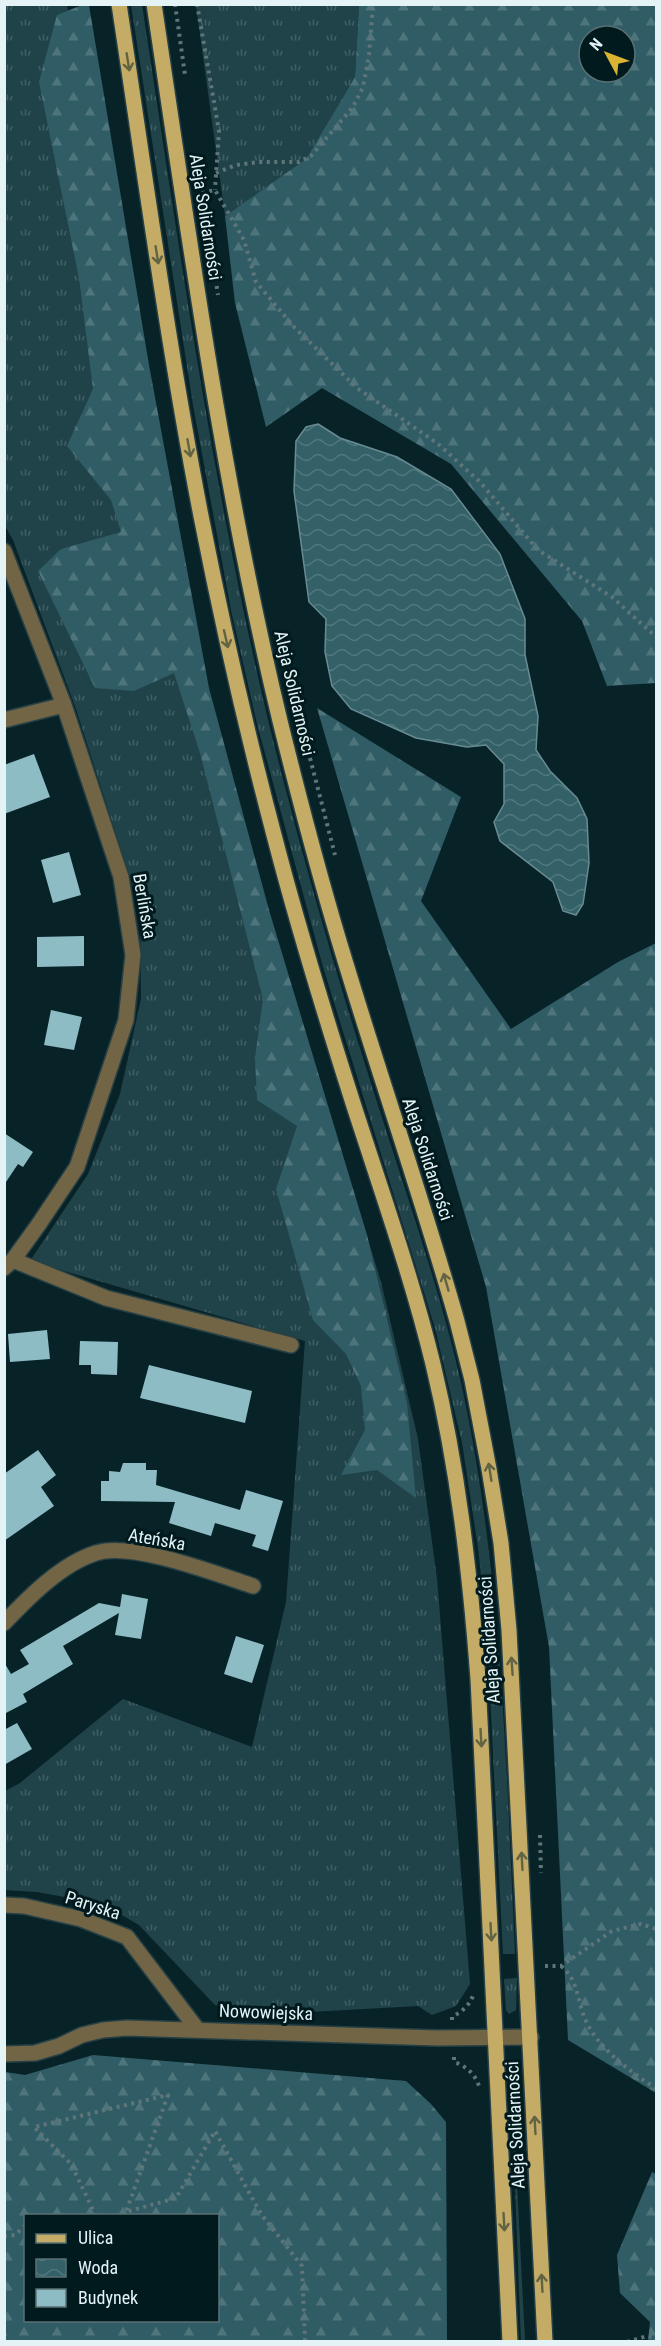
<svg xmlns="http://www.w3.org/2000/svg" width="661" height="2346" viewBox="0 0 661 2346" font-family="'Roboto Condensed',sans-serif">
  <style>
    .grass { fill: url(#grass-tufts) }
    .forest { fill: url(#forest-firs); fill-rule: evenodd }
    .water { fill: url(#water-waves); stroke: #688c93; stroke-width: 1.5 }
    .building { fill: #8ebcc5 }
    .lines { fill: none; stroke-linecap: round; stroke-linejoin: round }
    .minor-casing { stroke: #274045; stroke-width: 18 }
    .major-casing { stroke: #274045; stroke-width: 18 }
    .path { stroke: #5e7579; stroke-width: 4; stroke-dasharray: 3 4.5; stroke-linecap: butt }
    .minor { stroke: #716545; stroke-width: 15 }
    .major { stroke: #c4ac66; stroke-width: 15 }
    .oneway { stroke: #626342 }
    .labels { text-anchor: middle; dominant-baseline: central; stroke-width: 6; stroke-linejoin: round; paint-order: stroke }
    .street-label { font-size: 18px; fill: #e3f3f6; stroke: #011a1e }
  </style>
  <defs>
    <pattern id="grass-tufts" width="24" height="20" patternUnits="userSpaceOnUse" patternTransform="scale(1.5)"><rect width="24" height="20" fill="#204349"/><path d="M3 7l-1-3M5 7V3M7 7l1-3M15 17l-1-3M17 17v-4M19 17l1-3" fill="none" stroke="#405f64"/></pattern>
    <pattern id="forest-firs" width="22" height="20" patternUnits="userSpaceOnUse" patternTransform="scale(1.5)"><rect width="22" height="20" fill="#305c65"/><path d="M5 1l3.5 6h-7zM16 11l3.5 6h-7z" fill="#4e747c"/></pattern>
    <pattern id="water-waves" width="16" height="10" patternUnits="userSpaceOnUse" patternTransform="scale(1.5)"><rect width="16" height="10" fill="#346068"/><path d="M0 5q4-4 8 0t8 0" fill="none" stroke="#51777e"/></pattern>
  </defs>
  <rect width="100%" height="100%" fill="#082328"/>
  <path class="grass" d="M4,5H67L123,392L179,637L287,974L381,1282L418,1439L437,1579L470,1984L456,2006L432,2015L418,2006L252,2015L215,2005L139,1925L103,1904L37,1892L5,1890V1791L20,1783L123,1699L252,1747L286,1602L305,1341L30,1261L88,1174L120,1094L141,999L140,909L75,706L13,540L5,526Z
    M131,5H142C179,245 212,487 269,724C300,850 336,975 376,1099C406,1194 440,1289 462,1387C502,1573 506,1764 515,1954H503L487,1633L478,1547L462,1443L435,1328L323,967L257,724L231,610L193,405Z
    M196,5H359L355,77L306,159L225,216Z
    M517,1978L516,2010L509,2014L506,2010L504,1979Z
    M511,2083L512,2085L525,2341H521Z"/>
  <path class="forest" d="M82,5H89L149,365L209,688L269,910L367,1235L407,1403L416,1498L377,1470L341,1475L365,1430L361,1386L346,1354L313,1320L276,1189L297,1126L257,1100L255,1058L263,999L200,753L174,673L134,691L95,688L38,571L61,549L121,532L111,500L67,446L93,389L79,278L39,82L57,15Z
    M359,5H656V683L607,686L582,621L451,464L322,388L266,427L235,303L225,216L306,159L355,77ZM589,36H625V72H589Z
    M317,708L461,797L421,901L511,1029L618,962L656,943V2093L568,2040L549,1647L486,1287Z
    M93,2055L406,2081L431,2104L446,2122L447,2341H5V2072L25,2075ZM26,2216H218V2320H26Z
    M652,2172L656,2174V2342L648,2341L650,2322L620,2293L617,2255Z"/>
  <path class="water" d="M318,424L340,438L397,457L451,489L500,554L525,619V655L538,716L536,750L550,771L577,798L587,819L589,863L583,904L576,915L563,911L553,882L500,841L494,822L504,804V764L486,745L467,747L416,738L351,709L332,686L325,652L326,619L309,602L294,491L296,441L306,427Z"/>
  <path class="building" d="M34,754L50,797L4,814V765Z
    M69,852L81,895L53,903L41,860Z
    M84,936V966L37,967V937Z
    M51,1010L82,1017L74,1050L44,1045Z
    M4,1133L33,1152L23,1167L18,1164L4,1185Z
    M47,1330L50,1359L10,1362L8,1334Z
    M80,1341L118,1342L117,1375L91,1374V1365H79Z
    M149,1365L252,1391L245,1423L140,1398Z
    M38,1450L56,1475L41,1487L54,1506L4,1541V1474Z
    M123,1463H146V1470H157L156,1485L240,1510L246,1490L283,1501L268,1551L252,1546L256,1535L215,1523L211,1536L169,1523L175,1502L101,1501V1481H109V1471L120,1472Z
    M122,1594L148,1599L141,1639L115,1635L119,1613L63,1646L73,1664L23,1694L27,1702L4,1714V1662L11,1674L29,1664L20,1650L99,1603L120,1607Z
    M236,1636L264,1645L252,1683L224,1674Z
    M17,1723L32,1749L4,1765V1730Z"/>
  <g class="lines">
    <defs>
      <path id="minor" d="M4,551L64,705L121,877L133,955L126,1020L77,1167L39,1224L13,1260L4,1268
        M4,720L64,705
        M13,1260L106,1298L291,1345
        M4,1623C29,1597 61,1564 96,1553C131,1541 217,1574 253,1586
        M4,1905L24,1906L81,1919L127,1937L197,2029
        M4,2054L35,2053L59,2046L82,2035L103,2030L127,2028L437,2038L531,2037"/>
      <path id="major" d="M119,4C145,175 168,346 201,516C222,623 246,729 274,835C297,924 324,1012 352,1100C380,1187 411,1274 433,1364C458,1468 470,1573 478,1679L510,2342
        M154,4C190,244 223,485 280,721C300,802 321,883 346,964C382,1083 423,1201 457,1321L472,1380L489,1469L501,1543L509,1630L545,2342"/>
    </defs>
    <use href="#minor" class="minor-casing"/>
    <use href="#major" class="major-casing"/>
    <path class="path" d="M175,4L185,75
      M197,4L219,131L215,190
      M216,173L236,165L259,162H299L311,156L353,107L363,87L369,55L373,4
      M202,193L215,190L244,240L256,282L294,327L357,388L437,443L480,482L538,550L612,597L656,637
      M209,234L218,295
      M280,632L306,742
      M310,758L335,855
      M540,1835L541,1873
      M545,1966H561L612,1931L641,1924L656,1929
      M561,1966C579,1980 577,2002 586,2021C600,2051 631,2071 656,2089
      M452,2020V2017C463,2011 470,2005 474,1993
      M454,2057V2062C466,2066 475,2074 479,2086
      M96,2216L71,2164L34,2127L168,2095L126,2212L176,2198L215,2131L261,2214L302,2266L305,2342
      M4,2236L15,2235L26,2225
      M4,2334L9,2342
      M627,2342L647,2336L656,2338"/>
    <use href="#minor" class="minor"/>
    <use href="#major" class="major"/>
  </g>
  <defs><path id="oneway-shaft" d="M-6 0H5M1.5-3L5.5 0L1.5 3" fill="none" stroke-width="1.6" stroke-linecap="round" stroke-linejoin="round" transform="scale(1.5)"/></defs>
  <g class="oneway">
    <use href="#oneway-shaft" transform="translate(128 62) rotate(81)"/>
    <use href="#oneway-shaft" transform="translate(157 255) rotate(81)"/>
    <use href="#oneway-shaft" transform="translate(189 448) rotate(80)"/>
    <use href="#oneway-shaft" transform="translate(226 639) rotate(77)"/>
    <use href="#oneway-shaft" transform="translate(446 1282) rotate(-106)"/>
    <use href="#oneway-shaft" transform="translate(490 1472) rotate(-99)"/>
    <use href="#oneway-shaft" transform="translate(512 1666) rotate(-94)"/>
    <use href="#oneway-shaft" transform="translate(481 1738) rotate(87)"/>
    <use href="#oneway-shaft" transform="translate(522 1861) rotate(-93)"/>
    <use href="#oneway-shaft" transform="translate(491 1932) rotate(87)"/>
    <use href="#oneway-shaft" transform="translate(535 2125) rotate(-93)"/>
    <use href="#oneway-shaft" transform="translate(504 2222) rotate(87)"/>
    <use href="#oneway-shaft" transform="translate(542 2283) rotate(-93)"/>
  </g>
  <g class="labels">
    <g class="street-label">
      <text transform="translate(206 217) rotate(81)">Aleja Solidarności</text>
      <text transform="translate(295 693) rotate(77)">Aleja Solidarności</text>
      <text transform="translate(145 906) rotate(80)">Berlińska</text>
      <text transform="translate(428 1159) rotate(72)">Aleja Solidarności</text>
      <text transform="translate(157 1539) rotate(10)">Ateńska</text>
      <text transform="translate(489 1640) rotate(-94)">Aleja Solidarności</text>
      <text transform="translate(93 1905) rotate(18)">Paryska</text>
      <text transform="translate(266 2012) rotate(2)">Nowowiejska</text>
      <text transform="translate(515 2125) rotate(-93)">Aleja Solidarności</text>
    </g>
  </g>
  <rect width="661" height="2346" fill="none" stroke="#e3f3f6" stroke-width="12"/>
  <rect x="24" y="2214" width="195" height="108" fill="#011a1e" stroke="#5b7174" stroke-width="1.5"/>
  <rect x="36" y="2234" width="30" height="9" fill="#c4ac66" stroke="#5b7174" stroke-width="1.5"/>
  <text x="78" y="2244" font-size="18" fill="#e3f3f6">Ulica</text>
  <rect x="36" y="2259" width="30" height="18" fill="url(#water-waves)" stroke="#5b7174" stroke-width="1.5"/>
  <text x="78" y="2274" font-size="18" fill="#e3f3f6">Woda</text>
  <rect x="36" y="2289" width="30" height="18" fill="#8ebcc5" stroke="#5b7174" stroke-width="1.5"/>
  <text x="78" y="2304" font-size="18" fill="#e3f3f6">Budynek</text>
  <g transform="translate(607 54) rotate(311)"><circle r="28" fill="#011a1e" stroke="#5b7174" stroke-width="1.5"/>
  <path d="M0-4.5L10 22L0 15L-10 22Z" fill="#dab333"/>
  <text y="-9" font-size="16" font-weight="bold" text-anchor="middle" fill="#e3f3f6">N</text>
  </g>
</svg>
